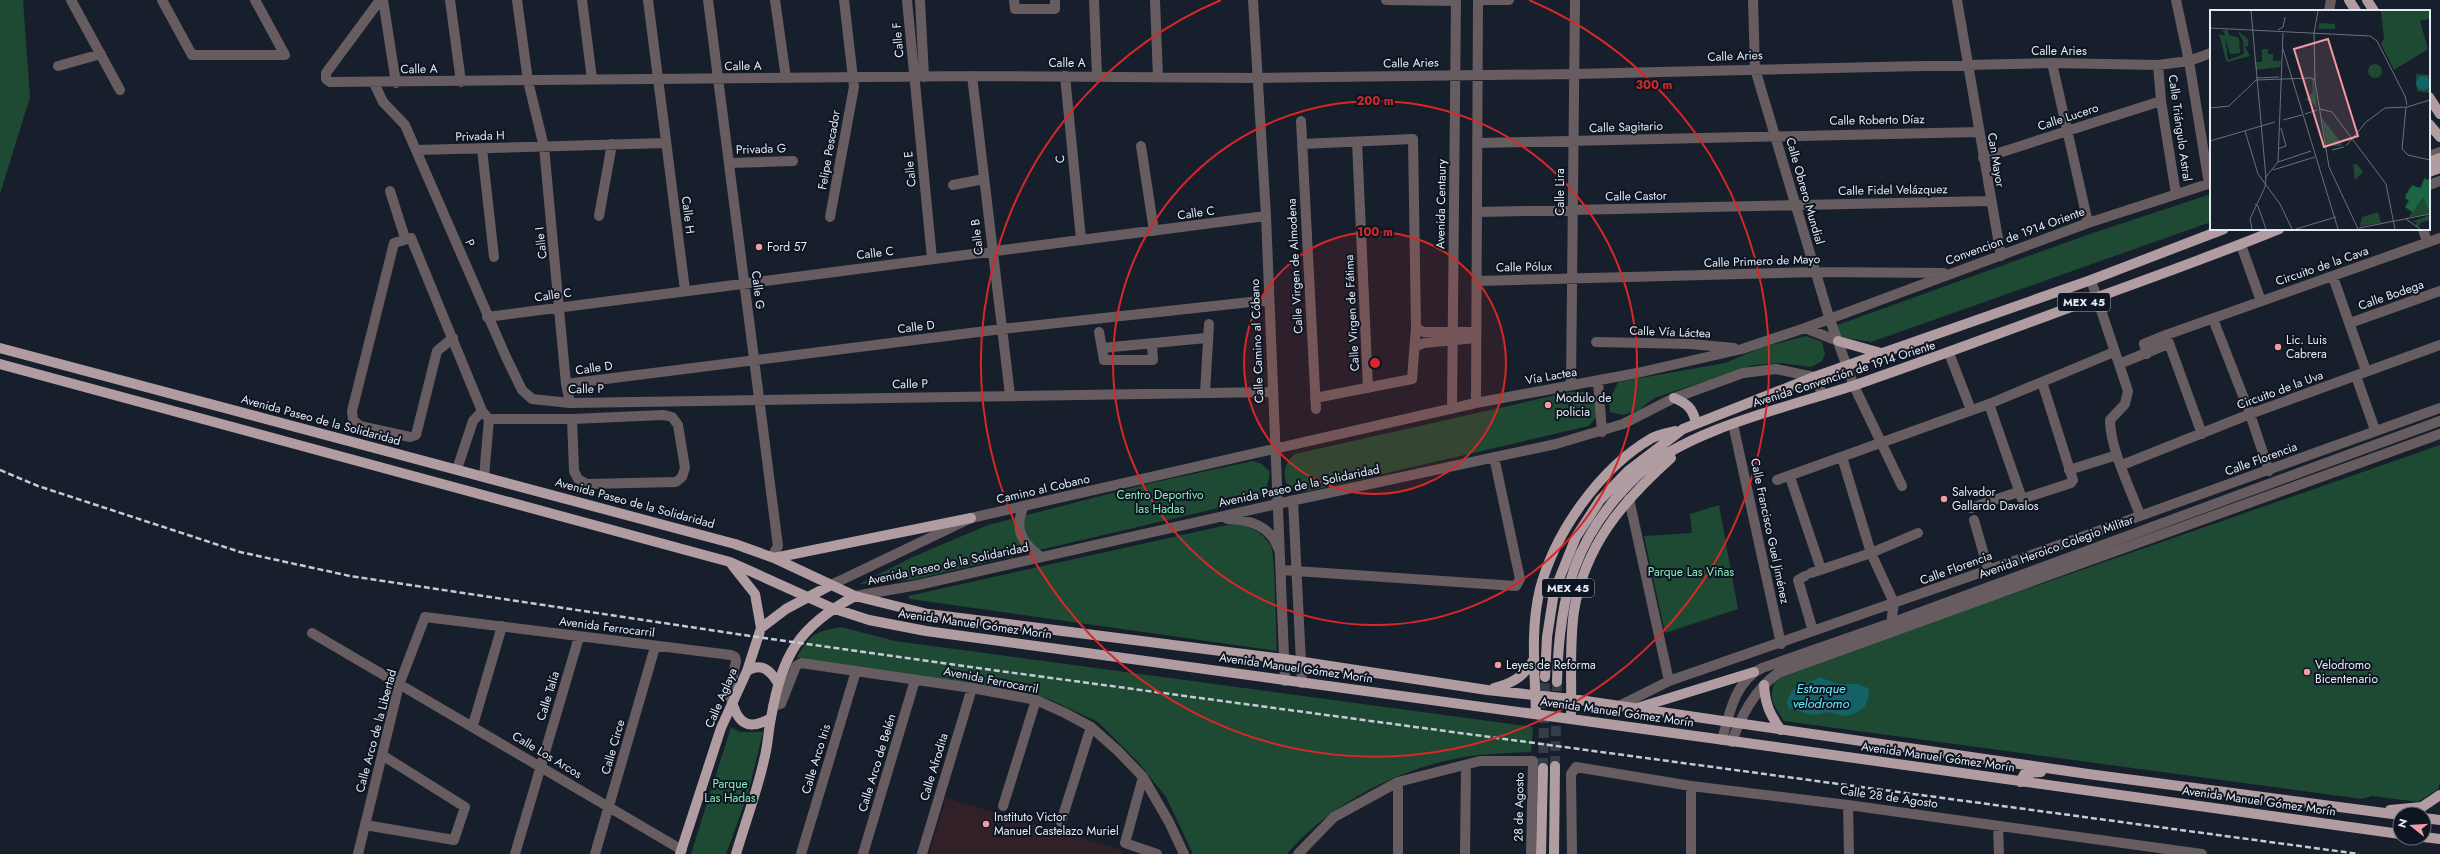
<svg xmlns="http://www.w3.org/2000/svg" width="2440" height="854" viewBox="0 0 2440 854" font-family="Jost,sans-serif">
  <style>
    .education { fill: #312028 }
    .green { fill: #1e4933 }
    .water { fill: #126267 }
    .lines { fill: none; stroke-linecap: round; stroke-linejoin: round }
    .major-tunnel { stroke: #363d4a; stroke-width: 10; stroke-dasharray: 10 5; stroke-linecap: butt }
    .minor { stroke: #675d60; stroke-width: 10 }
    .major { stroke: #b19da1; stroke-width: 10 }
    .rail { stroke: #c5cad5; stroke-width: 2.5; stroke-dasharray: 6 3; stroke-linecap: butt }
    .ring { fill: none; stroke: #d62828; stroke-width: 2 }
    .poi-dot { fill: #f49aa2; stroke: #0e1522; stroke-width: 1.5 }
    .labels { text-anchor: middle; dominant-baseline: central; stroke-width: 4; stroke-linejoin: round; paint-order: stroke }
    .shield { fill: #0e1522; stroke: #a4aab5; stroke-width: 1 }
    .shield-label { font-size: 11px; font-weight: bold; fill: #e5eaf4 }
    .street-label { font-size: 12px; fill: #e5eaf4; stroke: #0e1522 }
    .poi-label { font-size: 12px; fill: #e5eaf4; stroke: #0e1522; text-anchor: start }
    .park-label { font-size: 12px; fill: #89ecb8; stroke: #0e1522 }
    .water-label { font-size: 13px; font-style: italic; fill: #63eef6; stroke: #0e1522 }
    .inset-road { fill: none; stroke: #69707c; stroke-width: 1 }
    .view { fill: #f49aa2; fill-opacity: 0.15; stroke: #f49aa2; stroke-width: 2 }
    .inset-edge { fill: none; stroke: #e5eaf4; stroke-width: 2 }
    .centre { fill: #d62828; stroke: #0e1522; stroke-width: 2 }
    .ring-label { font-size: 12px; text-anchor: middle; font-weight: bold; fill: #d62828; stroke: #0e1522; stroke-width: 4; stroke-linejoin: round; paint-order: stroke }
  </style>
  <rect width="100%" height="100%" fill="#171f2c"/>
  <path class="education" d="M946,798L1122,850V854H929Z"/>
  <path class="green" d="M0,0H23L30,97L0,194Z
    M2211,194V222L1871,342L1840,337L1835,326L2084,236Z
    M1806,336L1822,342L1825,354L1822,361L1811,367L1781,363L1754,365L1654,398L1639,410L1623,415L1610,412L1609,402L1618,382L1725,363L1763,347Z
    M1570,392H1587L1594,396L1597,416L1589,426L1305,492L1294,490L1286,483C1283,470 1285,463 1295,454Z
    M2440,445V782L2438,789L2418,802L2372,796L2362,799L1784,721C1771,701 1768,698 1777,676Z
    M1253,461L1262,464L1270,472L1266,491L1257,499L912,580L859,584L915,556L988,525L1151,483Z
    M1719,505L1738,609L1665,633L1644,536L1692,533L1690,514Z
    M1236,523C1250,526 1263,533 1271,546C1275,553 1276,636 1277,651L910,599L908,596Z
    M841,627L895,641L1533,727L1531,752C1514,753 1496,753 1479,755C1409,763 1333,800 1287,854H1193L1166,797L1138,762L1098,722L1051,700L1020,690L813,661L797,657C811,634 814,632 841,627Z
    M731,727L740,732H763L748,794L726,854H691Z"/>
  <path class="water" d="M1820,677L1837,684H1856L1868,688L1869,695L1865,707L1854,714L1844,716L1828,712L1813,715L1788,708L1787,701L1792,690Z"/>
  <g class="lines">
    <path class="major-tunnel" d="M1555,766L1557,682
      M1543,768L1545,677"/>
    <path class="minor" d="M71,0L120,90
      M162,0L192,55H285L255,0
      M380,0L326,73V79L330,82L972,76L1258,78L1574,74L2052,63L2158,65L2189,61L2211,53
      M383,0L396,83
      M450,0L461,82
      M517,0L528,81L544,147L566,384L570,403
      M582,0L592,79
      M648,0L685,290
      M708,0L778,546L772,557
      M775,0L786,78
      M907,0L932,259
      M920,0L924,77
      M1014,0L1015,9H1055V0
      M1094,0L1097,76
      M1155,0L1158,78
      M1253,0L1266,216L1285,681
      M1386,0L1456,1
      M1478,0H1509
      M1753,0L1755,69L1829,317L1854,386L1902,486
      M1957,0L2001,256
      M2176,0L2189,61L2209,184
      M2329,11L2331,0
      M2052,63L2088,223
      M2158,65L2161,101L2176,194
      M58,66L101,54
      M972,76L1010,395
      M1065,76L1081,239
      M374,83L383,102L405,125L506,357L522,390L532,399L570,403L1272,392
      M1301,121L1316,409
      M1357,142L1368,388
      M1478,143L1979,132
      M1302,144L1413,139L1416,328L1412,379L1315,398
      M1141,146L1154,231
      M482,149L494,257
      M417,150L666,143
      M2429,156L2440,152
      M1983,158L2161,101
      M729,163L793,161
      M953,185L984,179
      M2429,185L2440,181
      M390,191L405,238
      M1477,212L1990,201
      M599,216L612,144
      M830,217L854,87L844,0
      M2423,229L2427,242
      M2241,245L2261,301
      M2333,277L2366,371
      M2091,280L2128,391L2125,404L2110,420C2110,448 2130,488 2140,515
      M1477,281L1816,272L1944,273
      M487,317L1266,216
      M2213,319L2250,414L2269,471
      M2350,323L2440,291
      M1416,328L1424,332H1476
      M1805,328L1838,341
      M1099,332L1104,360H1153L1152,344
      M2166,335L2202,434
      M453,338L437,351L416,435L410,437L360,426L353,420L352,411L394,243L411,238L482,411L489,419L484,477
      M1596,342L1691,344L1734,348
      M1415,347L1424,343L1476,338
      M1102,348L1206,338
      M1949,353L1971,410
      M2147,354L2144,344L2166,335L2440,238
      M2119,364L2168,344
      M2356,376L2375,430
      M1598,381L1602,432
      M566,384L1002,329L1269,300
      M1571,384L1575,0
      M1205,393L1209,324
      M1476,403L1478,0
      M1989,404L2022,499L2071,483L2073,480L2042,382
      M1452,409L1456,0
      M489,419H572L664,415L672,417L678,425L685,468L682,477L676,482L587,484L578,479L574,471L572,419
      M1733,424L1781,644
      M1842,457L1871,553L1894,603L1891,623
      M2122,465L2250,414L2440,345
      M457,469L473,421L482,411
      M2069,470L2117,455
      M1790,477L1821,569
      M1777,480L1989,404L2114,352
      M1629,499L1669,681
      M1293,500L1302,683
      M1024,506C1013,529 1022,543 1041,557
      M1971,508L2018,492
      M1227,519C1248,519 1271,526 1278,548
      M1974,520L1988,569
      M1281,570L1516,586L1520,579L1494,457
      M1811,573L1871,553L1918,533
      M1805,576L1798,580L1813,631
      M829,586L971,518L1476,403L1637,373L1742,349L1805,328L2088,223L2211,183
      M855,596L918,585L1277,504L1556,444L1623,424L1674,398L1743,373L1776,369L1814,377L1823,395
      M312,633L682,850
      M773,706L781,704L796,666L801,663L972,688L1036,700L1065,713L1091,727L1118,751L1143,777L1169,822L1184,854
      M1617,707L1669,681L2037,553L2440,408
      M473,725L502,626
      M1722,740C1729,714 1735,681 1762,668L1891,623L2440,421
      M1732,742C1740,717 1756,688 1778,673L2440,434
      M1143,777L1125,843L1157,854
      M1691,786V854
      M1848,805L1849,854
      M1003,806L1036,700
      M1061,822L1091,727
      M365,825L454,840L465,807L382,755
      M1998,826L1999,854
      M358,854L399,685L425,617L731,655L735,657L736,661L729,694L733,705
      M515,854L579,637
      M595,854L655,647
      M801,854L856,671
      M863,854L915,680
      M922,854L972,688
      M1298,854L1334,817L1398,782L1480,761H1533L1531,854
      M1398,854V782
      M1465,854L1466,765
      M1572,854L1571,774L1576,767L1691,786L1848,805L2202,854"/>
    <path class="major" d="M2349,0L2356,11
      M2367,0L2374,11
      M2429,97L2440,114
      M2429,124L2440,137
      M2429,162L2440,158
      M2429,172L2440,168
      M1838,341L1881,353
      M0,348L735,544L774,558L855,596L928,614L1284,659L1487,690L1572,699L2088,774L2400,815
      M0,364L730,562L832,608L869,620L926,631C1417,696 1909,766 2400,834
      M1674,398C1688,404 1692,408 1696,422
      M774,558L971,518
      M732,565L755,594L761,628
      M747,671C761,662 770,670 778,683
      M1545,677L1547,637L1554,592L1576,537L1600,500L1628,471L1683,429L1814,377L2091,280L2224,229
      M1557,682C1559,596 1574,535 1639,474C1690,427 1798,405 1864,382C1942,355 2020,326 2098,297C2159,275 2220,253 2279,229
      M1764,685C1765,704 1770,715 1781,730
      M1494,688C1514,683 1524,676 1534,659
      M733,705C740,727 752,729 771,718
      M1637,708L1754,672
      M1536,714C1535,673 1530,629 1540,589C1555,532 1600,468 1652,438C1658,435 1668,433 1675,431
      M1571,718C1572,683 1569,646 1574,611C1585,545 1622,502 1671,458
      M2020,782L2025,773L2041,772
      M2390,810L2422,807L2440,795
      M2424,818L2440,820
      M2424,837L2440,839
      M680,854L721,728L747,671L761,628L786,609L829,586
      M736,854C745,823 757,792 764,760C768,746 768,732 771,718C782,655 798,627 855,596
      M1541,854L1543,768
      M1554,854L1555,766"/>
    <path class="rail" d="M0,470L38,486L240,552L350,576L757,637L1007,672L2359,854"/>
  </g>
  <circle cx="1375" cy="363" r="131" fill="#d62828" fill-opacity=".12"/>
  <g class="ring">
    <circle cx="1375" cy="363" r="131"/>
    <circle cx="1375" cy="363" r="262"/>
    <path d="M1529 0A394 394 0 1 1 1221 0"/>
  </g>
  <g class="poi-dot">
    <circle cx="759" cy="247" r="4"/>
    <circle cx="2278" cy="347" r="4"/>
    <circle cx="1548" cy="405" r="4"/>
    <circle cx="1944" cy="499" r="4"/>
    <circle cx="1498" cy="665" r="4"/>
    <circle cx="2307" cy="672" r="4"/>
    <circle cx="986" cy="824" r="4"/>
  </g>
  <g class="labels">
    <g class="shield">
      <rect x="2058" y="293" width="52" height="18" rx="3"/>
      <rect x="1542" y="579" width="52" height="18" rx="3"/>
    </g>
    <g class="shield-label">
      <text x="2084" y="302">MEX 45</text>
      <text x="1568" y="588">MEX 45</text>
    </g>
    <g class="street-label">
      <text transform="translate(898 40) rotate(-95)">Calle F</text>
      <text x="2059" y="51">Calle Aries</text>
      <text transform="translate(1735 56) rotate(-2)">Calle Aries</text>
      <text x="1067" y="63">Calle A</text>
      <text transform="translate(1411 63) rotate(-1)">Calle Aries</text>
      <text transform="translate(743 66) rotate(-1)">Calle A</text>
      <text transform="translate(419 69) rotate(-1)">Calle A</text>
      <text transform="translate(2068 117) rotate(-18)">Calle Lucero</text>
      <text transform="translate(1877 120) rotate(-1)">Calle Roberto Díaz</text>
      <text transform="translate(1626 127) rotate(-2)">Calle Sagitario</text>
      <text transform="translate(2180 128) rotate(82)">Calle Triángulo Astral</text>
      <text transform="translate(480 136) rotate(-2)">Privada H</text>
      <text transform="translate(761 149) rotate(-2)">Privada G</text>
      <text transform="translate(829 150) rotate(-80)">Felipe Pescador</text>
      <text transform="translate(1060 159) rotate(-96)">C</text>
      <text transform="translate(1996 160) rotate(81)">Can Mayor</text>
      <text transform="translate(910 169) rotate(-96)">Calle E</text>
      <text transform="translate(1893 190) rotate(-1)">Calle Fidel Velázquez</text>
      <text transform="translate(1805 191) rotate(74)">Calle Obrero Mundial</text>
      <text transform="translate(1560 192) rotate(-90)">Calle Lira</text>
      <text transform="translate(1636 196) rotate(-1)">Calle Castor</text>
      <text transform="translate(1441 204) rotate(-89)">Avenida Centaury</text>
      <text transform="translate(1196 213) rotate(-8)">Calle C</text>
      <text transform="translate(688 215) rotate(83)">Calle H</text>
      <text transform="translate(2015 236) rotate(-20)">Convencion de 1914 Oriente</text>
      <text transform="translate(977 237) rotate(-96)">Calle B</text>
      <text transform="translate(470 243) rotate(67)">P</text>
      <text transform="translate(541 243) rotate(-96)">Calle I</text>
      <text transform="translate(875 253) rotate(-7)">Calle C</text>
      <text transform="translate(1762 261) rotate(-2)">Calle Primero de Mayo</text>
      <text transform="translate(1295 266) rotate(-93)">Calle Virgen de Almodena</text>
      <text transform="translate(2322 266) rotate(-19)">Circuito de la Cava</text>
      <text transform="translate(1524 267) rotate(-1)">Calle Pólux</text>
      <text transform="translate(758 290) rotate(83)">Calle G</text>
      <text transform="translate(553 295) rotate(-8)">Calle C</text>
      <text transform="translate(2391 295) rotate(-19)">Calle Bodega</text>
      <text transform="translate(1352 313) rotate(-93)">Calle Virgen de Fátima</text>
      <text transform="translate(916 327) rotate(-7)">Calle D</text>
      <text transform="translate(1670 332) rotate(2)">Calle Vía Láctea</text>
      <text transform="translate(1257 341) rotate(-92)">Calle Camino al Cóbano</text>
      <text transform="translate(594 368) rotate(-8)">Calle D</text>
      <text transform="translate(1844 374) rotate(-18)">Avenida Convención de 1914 Oriente</text>
      <text transform="translate(1551 376) rotate(-10)">Vía Lactea</text>
      <text transform="translate(910 384) rotate(-1)">Calle P</text>
      <text transform="translate(586 389) rotate(-1)">Calle P</text>
      <text transform="translate(2280 390) rotate(-20)">Circuito de la Uva</text>
      <text transform="translate(321 420) rotate(15)">Avenida Paseo de la Solidaridad</text>
      <text transform="translate(2261 459) rotate(-20)">Calle Florencia</text>
      <text transform="translate(1299 486) rotate(-12)">Avenida Paseo de la Solidaridad</text>
      <text transform="translate(1043 489) rotate(-13)">Camino al Cobano</text>
      <text transform="translate(635 503) rotate(15)">Avenida Paseo de la Solidaridad</text>
      <text transform="translate(1770 531) rotate(78)">Calle Francisco Guel Jiménez</text>
      <text transform="translate(2056 547) rotate(-20)">Avenida Heroico Colegio Militar</text>
      <text transform="translate(948 564) rotate(-12)">Avenida Paseo de la Solidaridad</text>
      <text transform="translate(1956 568) rotate(-20)">Calle Florencia</text>
      <text transform="translate(975 624) rotate(8)">Avenida Manuel Gómez Morín</text>
      <text transform="translate(607 627) rotate(7)">Avenida Ferrocarril</text>
      <text transform="translate(1296 668) rotate(8)">Avenida Manuel Gómez Morín</text>
      <text transform="translate(991 680) rotate(11)">Avenida Ferrocarril</text>
      <text transform="translate(548 696) rotate(-73)">Calle Talía</text>
      <text transform="translate(721 698) rotate(-67)">Calle Aglaya</text>
      <text transform="translate(1617 712) rotate(8)">Avenida Manuel Gómez Morín</text>
      <text transform="translate(376 731) rotate(-75)">Calle Arco de la Libertad</text>
      <text transform="translate(613 747) rotate(-74)">Calle Circe</text>
      <text transform="translate(547 755) rotate(31)">Calle Los Arcos</text>
      <text transform="translate(1938 757) rotate(8)">Avenida Manuel Gómez Morín</text>
      <text transform="translate(816 759) rotate(-73)">Calle Arco Iris</text>
      <text transform="translate(877 763) rotate(-73)">Calle Arco de Belén</text>
      <text transform="translate(934 767) rotate(-73)">Calle Afrodita</text>
      <text transform="translate(1889 797) rotate(8)">Calle 28 de Agosto</text>
      <text transform="translate(2259 801) rotate(8)">Avenida Manuel Gómez Morín</text>
      <text transform="translate(1519 807) rotate(-89)">28 de Agosto</text>
    </g>
    <g class="poi-label">
      <text x="767" y="247">Ford 57</text>
      <text x="2286" y="340">Lic. Luis<tspan x="2286" dy="14">Cabrera</tspan></text>
      <text x="1556" y="398">Modulo de<tspan x="1556" dy="14">policia</tspan></text>
      <text x="1952" y="492">Salvador<tspan x="1952" dy="14">Gallardo Davalos</tspan></text>
      <text x="1506" y="665">Leyes de Reforma</text>
      <text x="2315" y="665">Velodromo<tspan x="2315" dy="14">Bicentenario</tspan></text>
      <text x="994" y="817">Instituto Victor<tspan x="994" dy="14">Manuel Castelazo Muriel</tspan></text>
    </g>
    <g class="park-label">
      <text x="1160" y="495">Centro Deportivo<tspan x="1160" dy="14">las Hadas</tspan></text>
      <text x="1691" y="572">Parque Las Viñas</text>
      <text x="730" y="784">Parque<tspan x="730" dy="14">Las Hadas</tspan></text>
    </g>
    <g class="water-label">
      <text x="1821" y="688">Estanque<tspan x="1821" dy="15">velodromo</tspan></text>
    </g>
  </g>
  <g transform="translate(2210 10)">
    <rect width="220" height="220" fill="#171f2c"/>
    <path d="M171,1H220V9L210,11L218,39L184,60L171,34L174,29ZM109,13L125,14V19H108ZM13,20H18L19,25L29,28L30,43L20,44ZM28,21L38,29V36L35,37L40,46L18,52L16,50L9,24L15,26L18,50L34,44L33,31ZM52,39H58V44H63V51H71L70,57L46,60L45,52H52ZM158 61a7 7 0 1 1 14 0a7 7 0 1 1-14 0ZM206,64L220,65V83L207,81ZM102,69L104,70L107,99L102,92L95,90L103,82ZM112,108L132,134V136H117ZM147,154L153,162L145,170L143,155ZM214,168L220,170V204L199,207L202,202L195,197L198,191L195,185L202,175L210,178ZM168,202L171,213L150,216L152,207ZM220,205V210L210,213L209,217L205,216L207,212H201Z" fill="#1e4933"/>
    <path d="M215,169L220,171V202L213,187L203,202L195,197L200,191L195,188L202,176L211,178Z" fill="#1d6645"/>
    <path d="M206 73a7 7 0 1 1 14 0a7 7 0 1 1-14 0Z" fill="#126267"/>
    <path class="inset-road" d="M41,1L56,168L55,177L40,209L42,219M108,1L104,23L105,71L119,157L148,219M0,18L160,26L167,31L195,86L197,95M68,20L73,17L75,7M73,39L128,219M46,68L69,67M196,97L192,139L198,145L220,150M0,98L19,96L46,70L101,68L105,70M110,99L122,102L176,174L185,219M95,104L107,100M73,110L92,105M35,121L48,164L70,194L82,219M0,131L65,112M136,136L156,112L175,98L197,97L220,90M68,139L76,136L71,118M122,140L134,137M68,152L101,141M63,160L105,147M55,168L68,152L73,23M45,194L48,196L56,219M196,209L210,219M149,218L220,204M86,219L126,207"/>
    <path class="view" d="M118,29L148,126L114,137L84,39Z"/>
    <rect width="220" height="220" class="inset-edge"/>
  </g>
  <circle cx="1375" cy="363" r="6" class="centre"/>
  <g class="ring-label">
    <text x="1654" y="89">300 m</text>
    <text x="1375" y="105">200 m</text>
    <text x="1375" y="236">100 m</text>
  </g>
  <g transform="translate(2412 826) rotate(287)"><circle r="19" fill="#0e1522" stroke="#646a76"/>
  <path d="M0-3L7 15L0 10L-7 15Z" fill="#f49aa2"/>
  <text y="-6" font-size="11" font-weight="bold" text-anchor="middle" fill="#e5eaf4">N</text>
  </g>
</svg>
